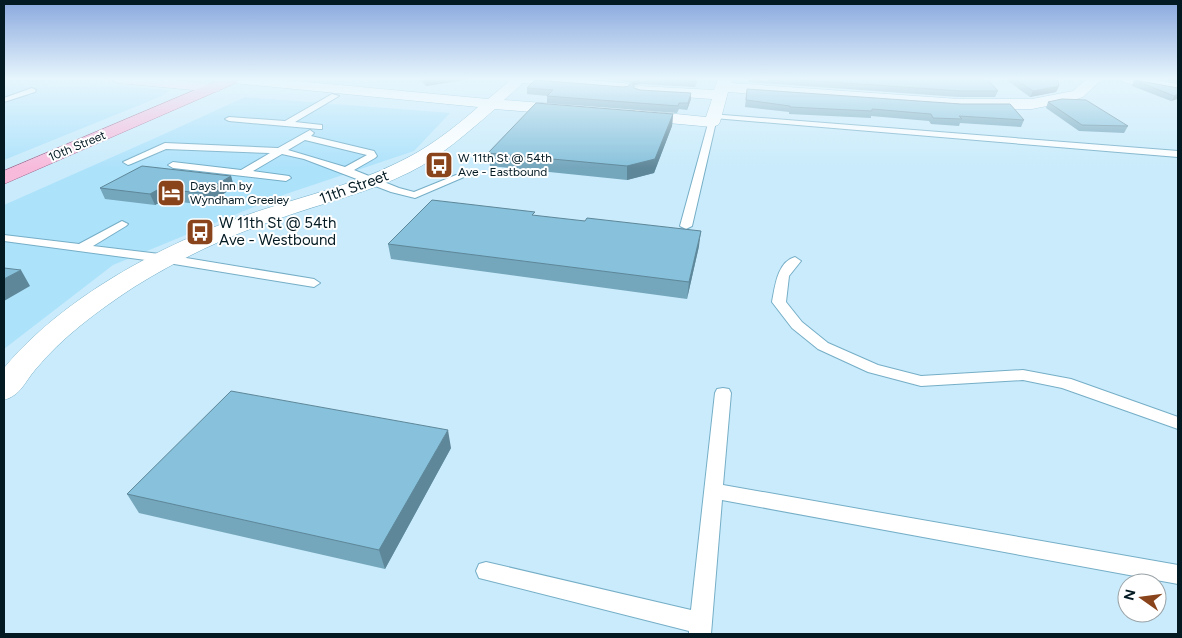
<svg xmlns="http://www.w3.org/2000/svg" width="1182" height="638" viewBox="0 0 1182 638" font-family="Figtree,sans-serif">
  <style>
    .built { fill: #ade2fb }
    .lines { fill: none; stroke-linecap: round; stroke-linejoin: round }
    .lane-casing { stroke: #75aec7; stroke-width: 2 }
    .street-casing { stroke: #75aec7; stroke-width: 1 }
    .secondary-casing { stroke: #75aec7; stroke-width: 1 }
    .primary-casing { stroke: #a0648b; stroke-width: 1 }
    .lane { fill: #fff; fill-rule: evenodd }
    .street { fill: #fff; fill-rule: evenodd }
    .secondary { fill: #fcdced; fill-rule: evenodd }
    .primary { fill: #f8badb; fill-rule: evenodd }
    .wall { fill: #74a6bc }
    .shaded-wall { fill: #5e8799 }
    .building { fill: #87c1db; stroke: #5e8799 }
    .labels { text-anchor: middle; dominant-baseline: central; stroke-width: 4; stroke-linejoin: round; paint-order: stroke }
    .far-street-label { font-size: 12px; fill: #031a23; stroke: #fff }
    .far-poi-label { font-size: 12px; fill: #031a23; stroke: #fff; text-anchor: start }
    .street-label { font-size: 15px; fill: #031a23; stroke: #fff }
    .poi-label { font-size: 15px; fill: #031a23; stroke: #fff; text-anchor: start }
  </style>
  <rect width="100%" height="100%" fill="#c9ebfb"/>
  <path class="built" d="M4,79H31L170,90L162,96L4,160Z
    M245,97L450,113L414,151L283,195L113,265L4,349V205L162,135Z"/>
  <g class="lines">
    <defs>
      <path id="lane" d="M32,88L36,90L35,92L4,102V98Z
        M332,94L339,96L295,122L322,125V129H319L229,121L225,119L229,117L285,121Z
        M711,114L1178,151V157L714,118L710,116Z
        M709,120L716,122L692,226L686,229L680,226Z
        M310,130L314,133L311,136L374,151L377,156L375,158L354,170L399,188L414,192L456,175H462L464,177L415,198L391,192L304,159L282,154L253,171L289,176L291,178L286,181L173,168L168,165L173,162L241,170L270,153L166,149L131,164L128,165L123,162L165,143L278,148ZM305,140L367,155L345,167L288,150Z
        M122,221L128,224L126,226L93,246L168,255L314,279L320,283L314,287L168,263L4,241V235L79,244Z
        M795,257L801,261L789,276L786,302L802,322L828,343L878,365L921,376L1023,370L1071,379L1178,417V429L1062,388L1023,380L921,386L868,372L818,349L792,328L772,302C775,287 777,262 795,257Z
        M723,388L729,389L731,393L723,485L1178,565V584L722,500L711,634H689V631L479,578L476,571L479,564L486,562L691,610L715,393L717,389Z"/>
      <path id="street" d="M227,79H275L488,99L512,79H576L623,83L628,84L630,87L628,90L623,91L523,83L504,100L568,105L573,107L576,110L573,113L568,115L495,109C468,132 442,156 410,172C368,193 322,203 278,219C227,236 179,259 134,287C99,310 62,337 35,370C24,383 21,395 4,400V368C61,299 160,245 244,216C295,198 349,187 397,163C427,149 453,129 478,107L234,83Z
        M718,79H732L731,83L959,99H1032L1073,91L1087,79H1102L1083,97L1067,102L1032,109H959L728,92L720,122L718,125L712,127L636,120L630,118L628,115L630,112L636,110L706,117L712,99L640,94L635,93L633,90L635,87L640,86L714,90Z
        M1119,79H1151L1178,84V92L1126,83Z"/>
      <path id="secondary" d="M111,79H164L214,84L219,85L221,88L219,91L214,92L118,83Z"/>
      <path id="primary" d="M221,79H240L238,82L4,184V171Z"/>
    </defs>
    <use href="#lane" class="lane-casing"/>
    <use href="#street" class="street-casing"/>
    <use href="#secondary" class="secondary-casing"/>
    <use href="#primary" class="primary-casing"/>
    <use href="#lane" class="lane"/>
    <use href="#street" class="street"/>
    <use href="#secondary" class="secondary"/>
    <use href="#primary" class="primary"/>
  </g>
  <path class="wall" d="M419,79H470L426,86Z
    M599,79H698L695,87L640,84L635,85L633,87L634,88L640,90L691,99L687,110L679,109L677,113L547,103V96H548L527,94V88L623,87L629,86L630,84V83L623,81Z
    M749,79H987L998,91L995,97H959L748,82Z
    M1005,79H1057L1059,86L1056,92L1030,97Z
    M1162,79H1178V82Z
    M1134,80L1178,88L1171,101L1132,86Z
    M747,89L1024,120L1021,127L960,123L959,126L931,124L929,121L871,116V118L789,114V112L745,107Z
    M1048,102L1128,126L1124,133L1079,131L1046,108Z
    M673,114L672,126L654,173L627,180L490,166L488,153Z
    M231,176L234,187L206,205L164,200L155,205L105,199L100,188Z
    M535,216L699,246L687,299L391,259L388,244Z
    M451,448L385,569L139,513L127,494Z"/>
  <path class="shaded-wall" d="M425,79H470L426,86Z
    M635,79H640V84L635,85L631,89L632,83Z
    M1059,86L1056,92L1030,97L1033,91Z
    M691,93V99L687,110L688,103Z
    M1178,94V99L1171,101L1174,96Z
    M673,114L672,126L654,173L627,180V166Z
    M231,176L234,187L206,205L202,193Z
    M159,189L164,200L155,205L150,194Z
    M701,231L699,246L687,299L689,282Z
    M21,270L30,286L4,301V279Z
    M448,430L451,448L385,569L379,550Z"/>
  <path class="building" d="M631,79H636H635L632,83L634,88L640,90L691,93L688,103H679L678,106L547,96L553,90L527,88L535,80L623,87L629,86L632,82Z
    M655,79H696V81Z
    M787,79H987L998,91H961Z
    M1015,79H1057L1059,86L1033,91Z
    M1134,80L1178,88V94L1174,96Z
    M747,89L961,104H1010L1024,120L959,116L962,119L933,118L931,114L872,109V111L790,107V106L746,100Z
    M1062,99L1086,100L1128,126L1082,125L1048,102Z
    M536,103L673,114L655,159L627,166L488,153Z
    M142,166L231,176L202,193L159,189L150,194L100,188Z
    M432,200L535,212L532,215L585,221L587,218L701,231L689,282L388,244Z
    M4,268L21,270L4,279Z
    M231,391L448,430L379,550L127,494Z"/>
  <linearGradient id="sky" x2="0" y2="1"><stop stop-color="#88a7dd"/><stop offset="0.47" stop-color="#e7f6fd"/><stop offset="1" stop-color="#e7f6fd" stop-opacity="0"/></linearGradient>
  <rect width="1182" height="168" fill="url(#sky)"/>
  <defs>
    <symbol id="bus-square" viewBox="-11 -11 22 22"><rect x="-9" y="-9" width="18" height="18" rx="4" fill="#89441c" stroke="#fff"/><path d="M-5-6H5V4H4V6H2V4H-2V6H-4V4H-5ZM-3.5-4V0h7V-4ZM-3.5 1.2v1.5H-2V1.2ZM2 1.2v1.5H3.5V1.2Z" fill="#fff"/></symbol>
    <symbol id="hotel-square" viewBox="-11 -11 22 22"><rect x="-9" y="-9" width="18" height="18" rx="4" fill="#89441c" stroke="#fff"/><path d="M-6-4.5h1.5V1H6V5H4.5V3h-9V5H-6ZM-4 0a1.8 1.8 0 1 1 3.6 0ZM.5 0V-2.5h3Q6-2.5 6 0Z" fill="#fff"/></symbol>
  </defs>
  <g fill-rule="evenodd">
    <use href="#bus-square" x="423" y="149" width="32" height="32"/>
    <use href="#hotel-square" x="155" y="177" width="32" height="32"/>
    <use href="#bus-square" x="184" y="216" width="32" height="32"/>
  </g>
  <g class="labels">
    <g class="far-street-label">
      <text transform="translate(77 146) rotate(-23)">10th Street</text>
    </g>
    <g class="far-poi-label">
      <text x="458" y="158">W 11th St @ 54th<tspan x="458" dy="14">Ave - Eastbound</tspan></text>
      <text x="190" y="186">Days Inn by<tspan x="190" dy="14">Wyndham Greeley</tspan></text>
    </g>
    <g class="street-label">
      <text transform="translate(354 187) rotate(-20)">11th Street</text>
    </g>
    <g class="poi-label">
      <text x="219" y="223">W 11th St @ 54th<tspan x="219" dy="17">Ave - Westbound</tspan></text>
    </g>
  </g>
  <rect width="1182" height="638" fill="none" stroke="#031a23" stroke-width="10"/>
  <g transform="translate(1142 598) rotate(284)"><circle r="24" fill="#ffffff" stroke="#9aa3a7"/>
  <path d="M0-4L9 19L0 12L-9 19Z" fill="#89441c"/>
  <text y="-8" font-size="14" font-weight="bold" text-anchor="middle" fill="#031a23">N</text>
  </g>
</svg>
